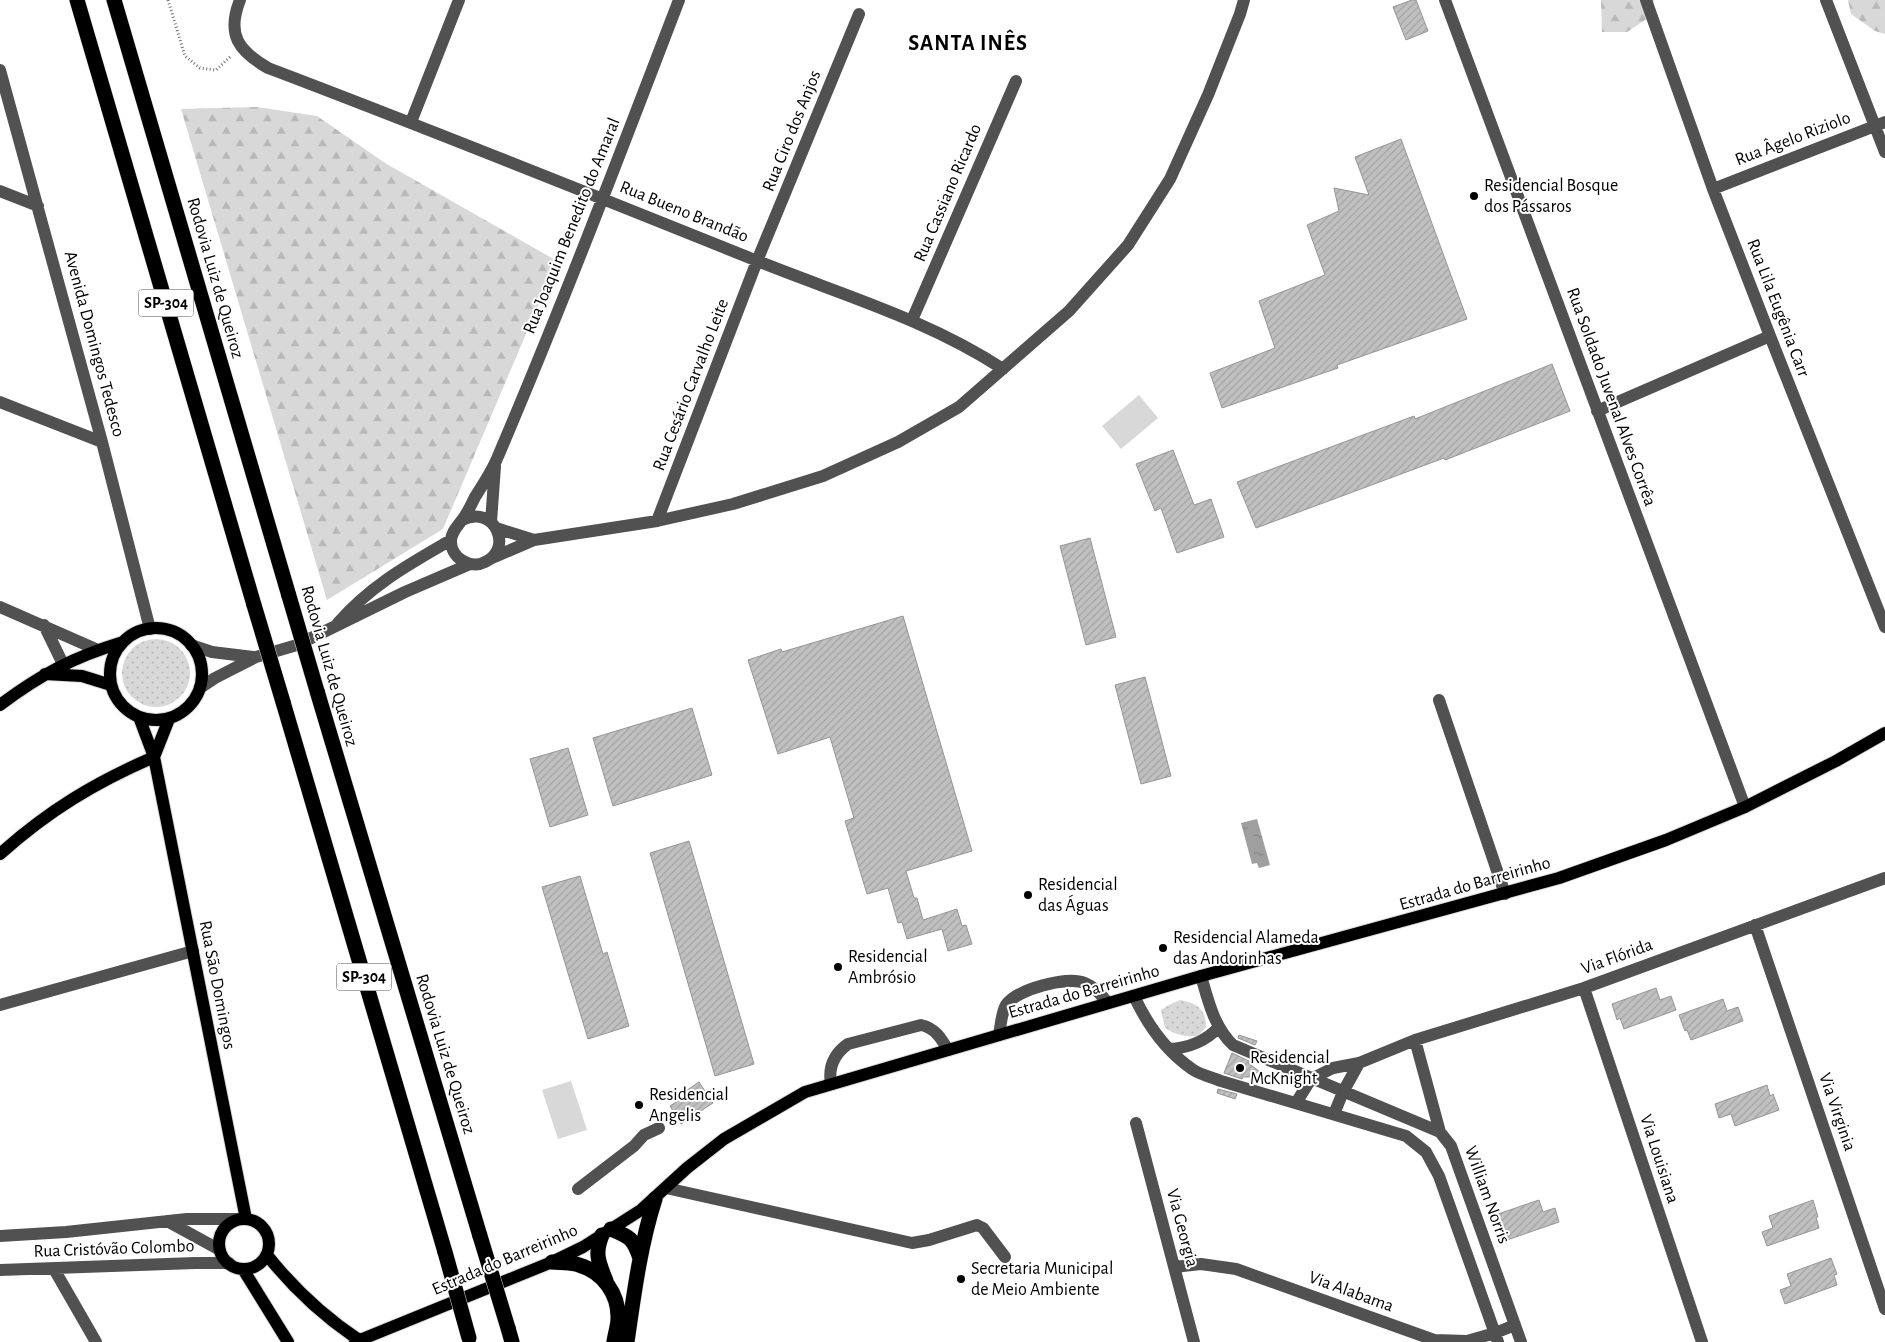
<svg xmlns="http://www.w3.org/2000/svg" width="1885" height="1342" viewBox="0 0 1885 1342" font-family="'Alegreya Sans',sans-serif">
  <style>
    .grass { fill: url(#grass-dots) }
    .forest { fill: url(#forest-firs) }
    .pitch { fill: #d8d8d8 }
    .water { fill: url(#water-ripples) }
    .building { fill: url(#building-hatch); stroke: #959595 }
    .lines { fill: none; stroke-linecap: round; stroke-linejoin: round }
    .major-casing { stroke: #dbdbdb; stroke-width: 14 }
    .highway-casing { stroke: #dbdbdb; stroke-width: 16 }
    .path { stroke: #737373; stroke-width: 3; stroke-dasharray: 1 2.5; stroke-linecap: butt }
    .minor { stroke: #515151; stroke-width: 12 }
    .major { stroke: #000; stroke-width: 12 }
    .highway { stroke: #000; stroke-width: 15 }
    .highway-bridge-casing { stroke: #dbdbdb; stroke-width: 16; stroke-linecap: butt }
    .highway-bridge { stroke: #000; stroke-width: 15 }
    .poi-dot { fill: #000; stroke: #fff; stroke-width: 2 }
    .labels { text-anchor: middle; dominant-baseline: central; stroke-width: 4; stroke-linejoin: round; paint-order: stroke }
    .shield { fill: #fff; stroke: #4c4c4c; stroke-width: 1 }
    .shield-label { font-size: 16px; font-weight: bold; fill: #000 }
    .street-label { font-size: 18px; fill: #000; stroke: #fff }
    .poi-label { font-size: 18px; fill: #000; stroke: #fff; text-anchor: start }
    .district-label { font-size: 22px; font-weight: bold; letter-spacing: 1px; fill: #000; stroke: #fff }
  </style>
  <defs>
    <pattern id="grass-dots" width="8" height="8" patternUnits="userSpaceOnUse" patternTransform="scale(1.25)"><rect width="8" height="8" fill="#d8d8d8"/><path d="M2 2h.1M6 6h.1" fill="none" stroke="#b8b8b8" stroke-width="1.8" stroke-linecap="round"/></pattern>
    <pattern id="forest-firs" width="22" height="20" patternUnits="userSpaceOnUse" patternTransform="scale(1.25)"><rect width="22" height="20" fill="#d8d8d8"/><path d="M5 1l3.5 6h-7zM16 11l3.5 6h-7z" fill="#b8b8b8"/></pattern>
    <pattern id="water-ripples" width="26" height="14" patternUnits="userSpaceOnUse" patternTransform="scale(1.25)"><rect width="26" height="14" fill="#9f9f9f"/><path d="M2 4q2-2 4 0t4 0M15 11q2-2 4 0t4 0" fill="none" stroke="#878787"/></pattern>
    <pattern id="building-hatch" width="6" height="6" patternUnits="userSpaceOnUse" patternTransform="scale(1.25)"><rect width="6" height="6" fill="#c0c0c0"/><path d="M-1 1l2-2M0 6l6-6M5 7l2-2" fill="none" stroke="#a3a3a3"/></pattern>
  </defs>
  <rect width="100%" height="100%" fill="#fff"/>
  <path class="grass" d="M122 673a34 34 0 1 1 68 0a34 34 0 1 1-68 0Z
    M1180,1000C1196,1003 1206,1008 1206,1027L1198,1036C1185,1037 1176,1035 1165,1028L1161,1010L1167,1006Z"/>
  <path class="forest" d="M1601,0H1654L1651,16L1627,32H1602Z
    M1848,0H1885V34L1875,31L1851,14Z
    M257,107L317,116L385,163L557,261L443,529L327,600L181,109Z"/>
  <path class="pitch" d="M1139,395L1158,418L1121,449L1102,426Z
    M571,1081L587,1130L558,1139L542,1090Z"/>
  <path class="water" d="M1257,819L1270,865L1259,868L1257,863L1252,864L1241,823Z"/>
  <path class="building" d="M1412,0H1416L1428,31L1406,40L1393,7Z
    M1401,139L1467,319L1337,365L1338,368L1222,408L1210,373L1275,348L1259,301L1325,275L1307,225L1339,211L1334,188L1369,195L1355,157Z
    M1552,364L1570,411L1445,460L1444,458L1256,528L1237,482L1414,416L1415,419Z
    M1173,450L1194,505L1211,499L1224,537L1177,553L1161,508L1155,511L1136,464Z
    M1090,538L1116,637L1086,645L1060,546Z
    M903,616L972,851L906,871L914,898H917L923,920L957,909L962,926L966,925L972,944L948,951L942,929L907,939L902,922L898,923L888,888L867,894L845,821L854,818L830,737L778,754L748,660L781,649L782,652Z
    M1145,677L1171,776L1141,784L1115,685Z
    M692,708L712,775L613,806L593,738Z
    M568,748L588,815L550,827L530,759Z
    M689,841L754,1064L715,1076L650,853Z
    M580,876L603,954L607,952L629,1026L588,1039L542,887Z
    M1656,988L1660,1000L1671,996L1676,1010L1624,1029L1620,1018L1617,1020L1612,1004Z
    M1723,999L1727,1011L1738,1007L1743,1021L1691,1040L1687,1030L1685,1031L1679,1015Z
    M1239,1035L1257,1041L1255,1045L1238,1038Z
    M1232,1053L1249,1061L1248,1063L1259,1071L1250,1077H1243L1242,1079L1224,1073Z
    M699,1082L713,1103L681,1124L670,1106L685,1096L683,1093Z
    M1767,1085L1770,1096L1773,1094L1779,1110L1735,1126L1731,1114L1719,1118L1715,1104Z
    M1218,1089L1237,1094L1235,1099L1217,1093Z
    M1539,1200L1543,1212L1555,1208L1559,1222L1507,1240L1504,1230L1501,1231L1495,1215Z
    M1813,1200L1818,1217H1816L1819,1228L1767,1246L1762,1232L1773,1228L1769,1216Z
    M1831,1258L1837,1274L1834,1275L1837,1285L1785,1304L1780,1290L1791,1286L1787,1274Z"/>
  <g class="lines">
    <defs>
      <path id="major" d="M110 674a46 46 0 1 1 92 0a46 46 0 1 1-92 0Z
        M45,674L82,676L111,685
        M0,705C41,674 74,657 123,642
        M139,717L154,757L246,1219
        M154,757L169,719
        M0,854C48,811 94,783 154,757
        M219 1244a25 25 0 1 1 50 0a25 25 0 1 1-50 0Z
        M267,1255C294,1289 323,1316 359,1340
        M243,1269L288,1342
        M355,1342L552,1262L583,1247L641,1210L687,1168L724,1139L805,1092L1201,976L1559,878L1666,840L1745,807L1836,761L1885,733"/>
      <path id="highway" d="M77,0L254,605
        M114,0L289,596
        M317,691L480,1236
        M283,702L445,1252
        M611,1229C630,1237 633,1238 640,1258
        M602,1235C594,1254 599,1263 606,1281
        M552,1262C561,1263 571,1262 579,1265C603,1272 619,1294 618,1319C618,1326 615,1334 614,1342
        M508,1328L512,1342
        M627,1342C634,1294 640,1246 655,1199"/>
    </defs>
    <use href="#major" class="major-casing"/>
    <use href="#highway" class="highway-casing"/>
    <path class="path" d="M168,0L185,56L200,68L216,70L231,56"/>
    <path class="minor" d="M240,0C226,35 239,51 268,68C432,130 593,195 755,260C839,294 927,319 1003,369
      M1445,0L1745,807
      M1646,0L1713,189L1770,336L1885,627
      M1826,0L1885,152
      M0,70L102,442L150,629
      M411,122L459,0
      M1713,189L1885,122
      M0,191L38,206
      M912,320L1016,81
      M0,402L102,442
      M1597,411L1770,336
      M462,520C495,504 514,549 485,562C470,570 450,557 451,540C452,531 457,527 462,520C467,514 471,505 475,497C482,486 490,474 496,461C561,309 620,154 679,0
      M657,521L757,261L859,14
      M491,522L495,466
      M496,528L534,540
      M492,558L534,540L657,521L733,504L823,476L898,442L959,407L1069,311L1128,245L1170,179L1208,95L1240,14L1244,0
      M0,607L98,650
      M338,623C371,585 408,565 451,540
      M44,625L63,664L66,675
      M191,645L212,652L253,657
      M200,688L215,678L256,657L297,645L405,592L470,564
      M1439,700L1505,894
      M1755,925L1885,1309
      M1201,976C1208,1000 1214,1027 1233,1045L1440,1132L1451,1146L1521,1342
      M1584,988L1702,1342
      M1134,996C1147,1024 1166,1051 1192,1069C1200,1075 1212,1077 1221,1081L1406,1136L1426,1152L1439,1176L1498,1342
      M0,1005L193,951
      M999,1035C1001,1025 1001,1014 1006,1005C1017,989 1067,976 1085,983C1095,987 1101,995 1108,1003
      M1415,1040L1440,1132
      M1169,1049C1189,1048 1205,1042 1219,1027
      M831,1084C828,1067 834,1054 848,1044L921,1025C935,1028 941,1038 948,1050
      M1296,1103L1311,1079L1333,1068L1359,1063L1415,1040L1584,988L1885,878
      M1334,1114L1343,1092L1359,1063
      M1136,1123L1194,1342
      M666,1188L912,1243L929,1240L977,1225L983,1228L1005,1257
      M578,1189L634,1146L644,1135L659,1128
      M167,1221L220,1250
      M0,1236L66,1232L187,1219H238
      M1174,1267L1201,1264L1236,1269L1434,1340L1467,1341L1495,1333L1515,1325
      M54,1269L96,1342
      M0,1270L195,1263H229"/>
    <use href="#major" class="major"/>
    <use href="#highway" class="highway"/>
    <defs>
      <path id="highway-bridge" d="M289,596L317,691
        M254,605L283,702
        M480,1236L508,1328
        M445,1252L469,1338"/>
    </defs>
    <use href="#highway-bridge" class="highway-bridge-casing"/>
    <use href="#highway-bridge" class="highway-bridge"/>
  </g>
  <g class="poi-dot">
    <circle cx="1474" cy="196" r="5"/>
    <circle cx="1028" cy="895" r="5"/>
    <circle cx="1163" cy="948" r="5"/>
    <circle cx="838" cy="967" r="5"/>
    <circle cx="1240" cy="1068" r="5"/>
    <circle cx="639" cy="1105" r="5"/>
    <circle cx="961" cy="1279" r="5"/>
  </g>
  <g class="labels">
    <g class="shield">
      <rect x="138.5" y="289.5" width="55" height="27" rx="4"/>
      <rect x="336.5" y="963.5" width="55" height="27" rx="4"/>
    </g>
    <g class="shield-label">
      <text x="166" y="303">SP-304</text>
      <text x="364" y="977">SP-304</text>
    </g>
    <g class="street-label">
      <text transform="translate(792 131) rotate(-68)">Rua Ciro dos Anjos</text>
      <text transform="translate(1793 139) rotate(-21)">Rua Âgelo Riziolo</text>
      <text transform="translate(948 193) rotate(-67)">Rua Cassiano Ricardo</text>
      <text transform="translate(684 212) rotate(22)">Rua Bueno Brandão</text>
      <text transform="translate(572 226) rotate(-68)">Rua Joaquim Benedito do Amaral</text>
      <text transform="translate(215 278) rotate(74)">Rodovia Luiz de Queiroz</text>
      <text transform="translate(1778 308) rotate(69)">Rua Lila Eugênia Carr</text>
      <text transform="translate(94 344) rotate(75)">Avenida Domingos Tedesco</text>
      <text transform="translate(691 385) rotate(-69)">Rua Cesário Carvalho Leite</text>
      <text transform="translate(1611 397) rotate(70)">Rua Soldado Juvenal Alves Corrêa</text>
      <text transform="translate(329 666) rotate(74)">Rodovia Luiz de Queiroz</text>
      <text transform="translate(1475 884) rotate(-16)">Estrada do Barreirinho</text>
      <text transform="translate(1617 957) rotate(-20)">Via Flórida</text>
      <text transform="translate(217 985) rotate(79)">Rua São Domingos</text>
      <text transform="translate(1084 992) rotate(-16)">Estrada do Barreirinho</text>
      <text transform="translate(445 1054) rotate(73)">Rodovia Luiz de Queiroz</text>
      <text transform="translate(1837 1112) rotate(71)">Via Virginia</text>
      <text transform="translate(1659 1159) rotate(72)">Via Louisiana</text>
      <text transform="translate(1487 1195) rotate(70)">William Norris</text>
      <text transform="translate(1182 1228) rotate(75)">Via Georgia</text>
      <text transform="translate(114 1249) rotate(-2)">Rua Cristóvão Colombo</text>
      <text transform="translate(505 1260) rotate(-23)">Estrada do Barreirinho</text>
      <text transform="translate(1351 1292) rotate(20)">Via Alabama</text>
    </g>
    <g class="poi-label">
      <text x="1484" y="186">Residencial Bosque<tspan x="1484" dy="21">dos Pássaros</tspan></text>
      <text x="1038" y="885">Residencial<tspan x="1038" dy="21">das Águas</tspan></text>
      <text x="1173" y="938">Residencial Alameda<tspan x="1173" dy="21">das Andorinhas</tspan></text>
      <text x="848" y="957">Residencial<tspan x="848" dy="21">Ambrósio</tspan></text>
      <text x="1250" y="1058">Residencial<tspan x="1250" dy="21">McKnight</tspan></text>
      <text x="649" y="1095">Residencial<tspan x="649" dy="21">Angelis</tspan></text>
      <text x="971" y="1269">Secretaria Municipal<tspan x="971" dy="21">de Meio Ambiente</tspan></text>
    </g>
    <g class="district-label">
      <text x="968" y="43">SANTA INÊS</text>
    </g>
  </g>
</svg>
